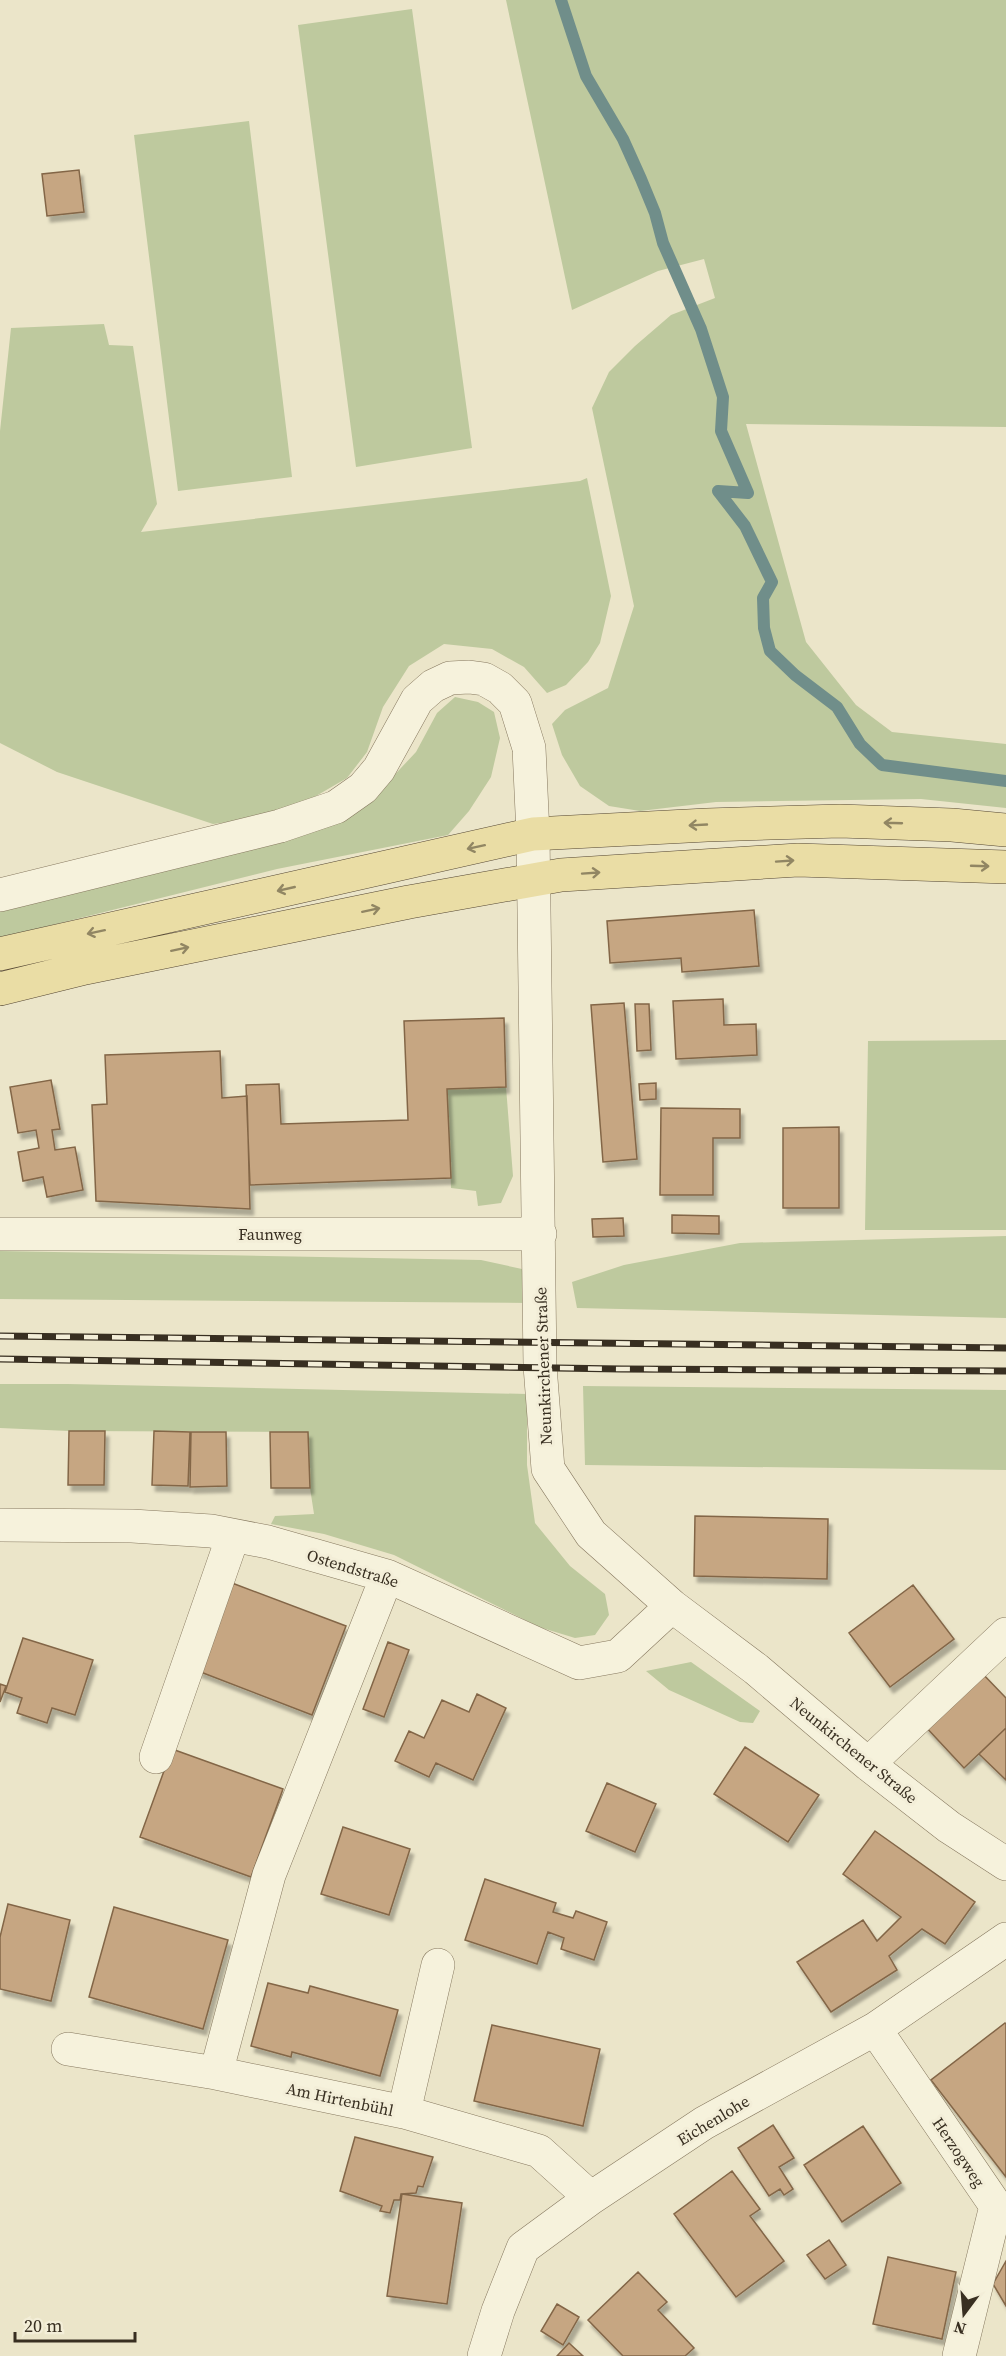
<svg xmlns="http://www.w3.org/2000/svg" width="1006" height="2356" viewBox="0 0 1006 2356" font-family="'Source Serif 4',serif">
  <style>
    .green { fill: #bec99e }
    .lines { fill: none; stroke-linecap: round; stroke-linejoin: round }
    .stream { stroke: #708e8a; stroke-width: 12 }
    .building { fill: #c6a682; stroke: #836647; stroke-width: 1.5; filter: url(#shadow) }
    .minor-casing { stroke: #86785f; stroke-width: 34 }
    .major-casing { stroke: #544633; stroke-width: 34 }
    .minor { stroke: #f6f2dc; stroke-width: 33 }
    .major { stroke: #eadda5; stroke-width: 33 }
    .rail-casing { stroke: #382f21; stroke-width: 7 }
    .rail { stroke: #f3eed8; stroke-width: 4.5; stroke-dasharray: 14; stroke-linecap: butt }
    .oneway { stroke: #918663 }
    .labels { text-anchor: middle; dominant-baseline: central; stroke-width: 6; stroke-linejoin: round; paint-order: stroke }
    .street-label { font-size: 16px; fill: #382f21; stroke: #f3eed8 }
  </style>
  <defs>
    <filter id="shadow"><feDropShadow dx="3.5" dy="6" stdDeviation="1.5" flood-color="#0004"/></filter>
  </defs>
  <rect width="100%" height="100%" fill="#ebe5c9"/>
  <path class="green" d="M506,0H1006V427L746,424L806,642L856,705L892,732L1006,744V808L921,799L716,802L640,811L609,806L580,786L562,755L552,724L565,710L608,688L634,606L592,408L609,372L635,346L671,315L715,298L704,259L658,271L572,310Z
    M412,9L472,448L356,467L298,25Z
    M249,121L292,477L178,491L134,135Z
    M104,324L109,345L133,346L157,504L141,532L580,481L587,478L611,596L600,643L588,662L566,685L547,693L524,667L492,649L444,644L409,666L383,707L367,752L347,778L304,803L253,819L213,824L57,772L0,743V431L11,328Z
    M455,697L478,702L494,712L500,738L491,777L469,811L448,835L277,869L0,938V910L369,802L416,752L437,713Z
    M1006,1040V1230H865L868,1041Z
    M506,1087L513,1176L501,1203L478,1206L476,1191L451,1188L447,1089Z
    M1006,1236V1318L577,1308L572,1282L624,1265L740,1243Z
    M0,1251L481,1260L522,1269L530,1303L0,1299Z
    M0,1384H68L527,1394V1465L535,1523L570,1566L605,1594L609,1615L595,1635L575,1638L539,1627L394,1555L324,1534L271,1524L275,1516L314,1514L310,1488L308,1432L69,1431L0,1428Z
    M583,1386L1006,1390V1470L585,1465Z
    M691,1662L760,1711L753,1723L740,1722L669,1690L646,1671Z"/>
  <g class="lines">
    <path class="stream" d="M561,0L586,76L623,139L641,179L655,213L663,243L701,329L723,397L721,431L748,493L718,491L745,526L772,582L763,598L764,628L770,651L795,675L837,707L860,744L882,765L1006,781"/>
  </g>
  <path class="building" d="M79,170L84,212L47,216L42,174Z
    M754,910L759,966L682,972L681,958L610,963L607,921Z
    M723,999L724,1025L756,1024L757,1055L676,1059L673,1001Z
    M624,1003L637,1159L603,1162L591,1005Z
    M635,1004H649L651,1050L637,1051Z
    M504,1018L506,1087L447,1089L451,1178L250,1185L246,1085L279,1084L281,1124L408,1120L404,1021Z
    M220,1051L222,1098L247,1096L250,1209L96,1201L92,1105L107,1104L105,1055Z
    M51,1080L60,1129L52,1130L55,1150L75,1147L83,1190L47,1197L43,1177L23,1181L18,1152L39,1148L36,1130L18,1133L10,1087Z
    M656,1083V1099L640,1100L639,1084Z
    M661,1108L740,1109V1138H713V1195H660Z
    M839,1127V1208H783V1128Z
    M672,1215L719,1216V1234L672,1233Z
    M623,1218L624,1236L593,1237L592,1219Z
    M69,1431H105L104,1485H68Z
    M154,1431L190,1432L188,1486L152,1485Z
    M191,1432H226L227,1486L190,1487Z
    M270,1432H308L310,1488H271Z
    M695,1516L828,1519L827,1579L694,1576Z
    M232,1583L346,1626L312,1715L198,1671Z
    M913,1585L954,1639L890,1687L849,1633Z
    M23,1638L93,1660L75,1715L52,1708L47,1723L17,1713L22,1698L5,1692Z
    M388,1642L409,1650L384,1717L363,1709Z
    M980,1671L1006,1698V1728L964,1768L924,1725Z
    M0,1684L6,1686L0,1702Z
    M477,1694L506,1708L473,1780L436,1763L429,1777L395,1761L409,1731L424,1738L442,1700L469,1712Z
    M1006,1728V1780L979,1754Z
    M745,1747L819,1795L788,1842L714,1794Z
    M172,1749L283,1789L251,1877L140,1837Z
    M607,1783L656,1804L635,1852L586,1831Z
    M343,1827L410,1849L389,1915L321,1894Z
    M875,1831L975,1902L945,1944L922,1929L889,1956L897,1970L831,2012L797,1962L863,1920L877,1941L901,1917L843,1874Z
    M485,1879L556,1903L553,1912L573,1918L576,1911L607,1922L594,1960L561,1949L564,1938L548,1932L537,1964L465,1940Z
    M8,1904L70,1920L51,2001L0,1989V1937Z
    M114,1907L228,1940L203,2029L89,1997Z
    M268,1983L308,1993L310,1986L398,2010L380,2076L292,2052L291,2057L251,2046Z
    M1005,2023L1006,2024V2177L931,2080Z
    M492,2025L600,2049L583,2126L474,2101Z
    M773,2125L794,2158L779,2167L793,2189L784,2195L780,2189L769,2196L738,2148Z
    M863,2126L901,2183L842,2222L804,2165Z
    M355,2137L433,2157L423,2187L418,2186L416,2193L401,2194L400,2200H394L390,2213L380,2211L382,2206L340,2191Z
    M732,2171L760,2209L750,2216L784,2261L736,2297L674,2214Z
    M402,2194L462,2203L447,2304L387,2296Z
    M829,2240L846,2265L825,2279L807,2255Z
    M888,2257L956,2272L942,2339L873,2324Z
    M1006,2261V2306L993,2284Z
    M638,2272L667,2302L658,2310L694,2348L685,2356H623L588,2320Z
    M557,2304L579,2317L563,2345L541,2331Z
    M569,2343L583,2356H557Z"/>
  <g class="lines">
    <defs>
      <path id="minor" d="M0,895L280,826L336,807L363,788L379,769L417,700L433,686L450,678L469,677L484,679L500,688L515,703L529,748L533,834L540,1366L548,1469L591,1534L672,1606L756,1669L868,1764L949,1827L1006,1864
        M0,1234H540
        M0,1525L132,1526L211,1531L268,1542L387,1576L579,1663L618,1656L672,1606
        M156,1757L233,1536
        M868,1764L1006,1634
        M875,2029L996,2206L959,2356
        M68,2049L216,2073L404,2112L539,2151L591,2198
        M216,2073L269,1875L387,1576
        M404,2112L438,1965
        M484,2356L498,2311L523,2248L591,2198L704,2123L875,2029L1006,1939"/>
      <path id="major" d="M0,954L533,834L707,825L840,821L952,825L1006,830
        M0,989L85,968L409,902L561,875L798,860L1006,867"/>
    </defs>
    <use href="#minor" class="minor-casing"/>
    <use href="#major" class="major-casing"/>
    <use href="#minor" class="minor"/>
    <use href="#major" class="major"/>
    <defs>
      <path id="rail" d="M0,1336L1006,1348
        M0,1359L621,1369L1006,1371"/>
    </defs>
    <use href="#rail" class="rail-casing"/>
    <use href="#rail" class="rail"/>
  </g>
  <defs><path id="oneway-shaft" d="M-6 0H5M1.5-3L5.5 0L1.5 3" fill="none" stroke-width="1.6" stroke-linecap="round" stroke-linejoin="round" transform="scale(1.5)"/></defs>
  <g class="oneway">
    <use href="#oneway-shaft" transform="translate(893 823) rotate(-178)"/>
    <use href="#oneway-shaft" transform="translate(698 825) rotate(177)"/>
    <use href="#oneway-shaft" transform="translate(476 847) rotate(168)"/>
    <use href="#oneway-shaft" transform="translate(785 861) rotate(-4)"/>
    <use href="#oneway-shaft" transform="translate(980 866) rotate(2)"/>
    <use href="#oneway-shaft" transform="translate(591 873) rotate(-4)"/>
    <use href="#oneway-shaft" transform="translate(286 889) rotate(167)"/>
    <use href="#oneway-shaft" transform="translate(371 910) rotate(-12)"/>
    <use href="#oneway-shaft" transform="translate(96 932) rotate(168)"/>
    <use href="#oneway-shaft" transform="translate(180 949) rotate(-12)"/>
  </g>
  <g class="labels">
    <g class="street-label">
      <text x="270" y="1234">Faunweg</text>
      <text transform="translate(543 1366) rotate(-92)">Neunkirchener Straße</text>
      <text transform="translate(353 1568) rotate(17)">Ostendstraße</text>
      <text transform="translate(854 1750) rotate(39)">Neunkirchener Straße</text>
      <text transform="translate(340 2099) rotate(12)">Am Hirtenbühl</text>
      <text transform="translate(713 2120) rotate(-31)">Eichenlohe</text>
      <text transform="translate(959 2152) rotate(56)">Herzogweg</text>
    </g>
  </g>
  <g transform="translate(964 2314) rotate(196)" stroke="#f3eed8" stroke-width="4.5" paint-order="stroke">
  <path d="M0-4.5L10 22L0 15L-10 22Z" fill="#382f21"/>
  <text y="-9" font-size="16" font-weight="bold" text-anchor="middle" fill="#382f21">N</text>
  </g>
  <path d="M15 2332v9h120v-9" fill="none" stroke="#382f21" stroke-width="3"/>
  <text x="24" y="2332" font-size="18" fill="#382f21" stroke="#f3eed8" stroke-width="4.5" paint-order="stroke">20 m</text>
</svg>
